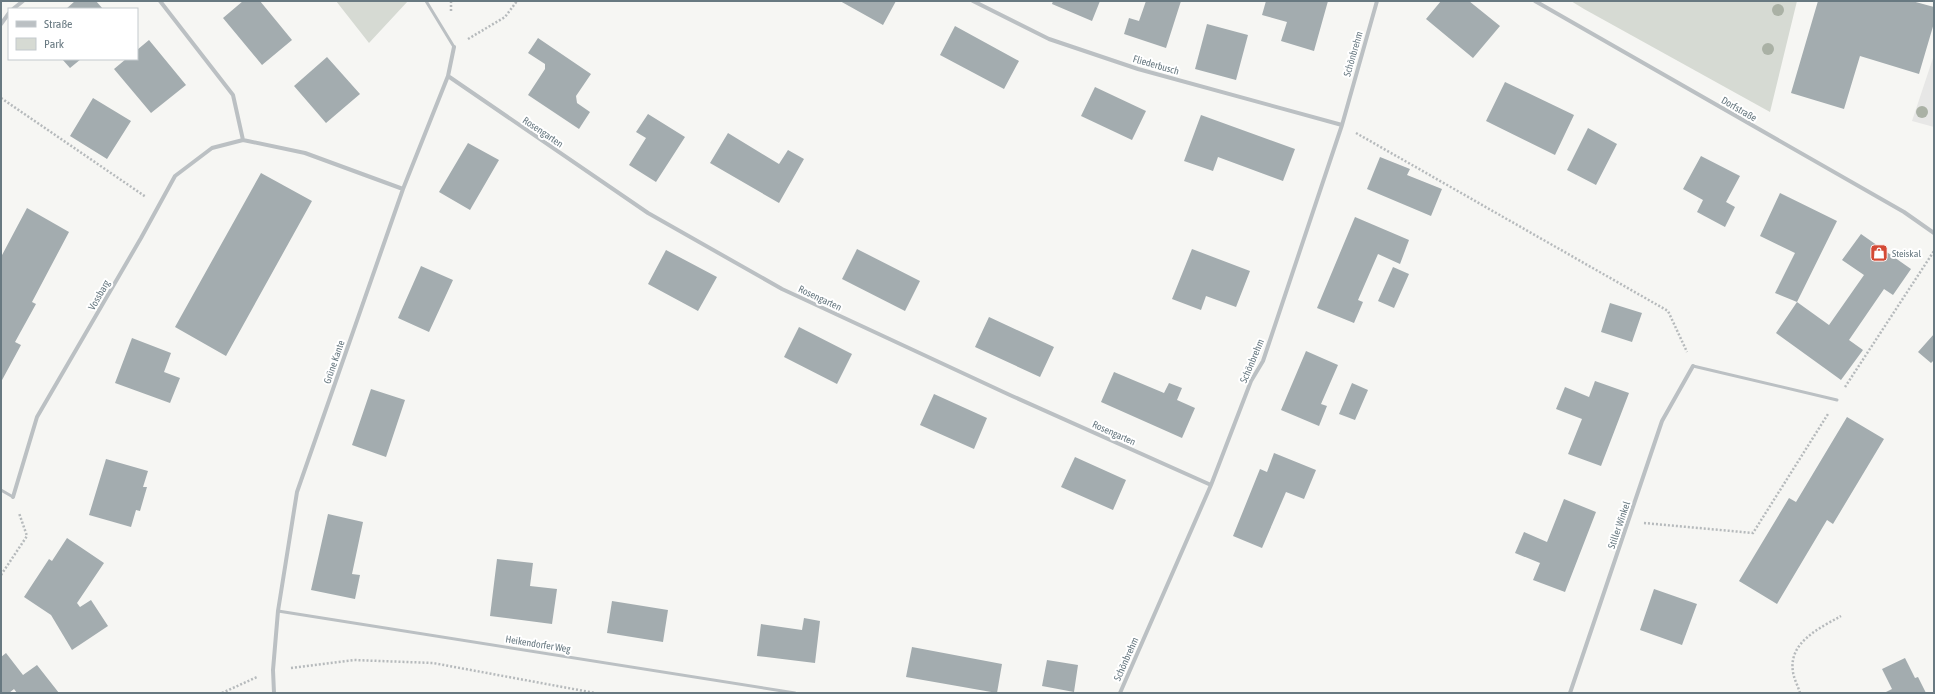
<svg xmlns="http://www.w3.org/2000/svg" width="1935" height="694" viewBox="0 0 1935 694" font-family="'Asap Condensed',sans-serif">
  <style>
    .built { fill: #e7e7e6 }
    .green { fill: #d6dad3 }
    .building { fill: #a3acaf }
    .lines { fill: none; stroke-linecap: round; stroke-linejoin: round }
    .path { stroke: #b6babc; stroke-width: 2.5; stroke-dasharray: 2 2; stroke-linecap: butt }
    .service { stroke: #bbc0c3; stroke-width: 3 }
    .minor { stroke: #bbc0c3; stroke-width: 4 }
    .tree { fill: #aab1a5 }
    .labels { text-anchor: middle; dominant-baseline: central; stroke-width: 4; stroke-linejoin: round; paint-order: stroke }
    .street-label { font-size: 10px; fill: #687981; stroke: #fff }
    .poi-label { font-size: 10px; fill: #687981; stroke: #fff; text-anchor: start }
  </style>
  <rect width="100%" height="100%" fill="#f6f6f3"/>
  <path class="built" d="M1934,55V127L1912,121Z"/>
  <path class="green" d="M336,1H408L369,43Z
    M1571,1H1797L1770,112L1584,9Z"/>
  <path class="building" d="M75,1H96L103,9H66Z
    M243,1H260L292,40L262,65L223,18Z
    M840,1H896L883,25Z
    M1053,1H1100L1092,21L1052,4Z
    M1146,1H1181L1166,48L1124,34L1129,18L1139,21Z
    M1266,1H1328L1314,51L1281,41L1287,22L1262,15Z
    M1441,1H1469L1500,26L1473,58L1426,19Z
    M1818,1H1912L1934,7V23L1919,74L1860,56L1844,109L1791,93Z
    M1207,24L1248,35L1236,80L1195,69Z
    M955,26L1019,61L1004,89L940,55Z
    M538,38L591,74L576,96L577,103L590,112L579,129L528,95L545,69V64L528,53Z
    M149,40L186,85L151,113L114,69L126,59H137V50Z
    M327,57L360,94L326,123L294,86Z
    M62,59H81L70,68Z
    M1505,82L1574,115L1555,155L1486,121Z
    M1095,87L1146,111L1132,140L1081,116Z
    M93,98L131,121L107,159L70,136Z
    M648,114L685,137L656,182L629,165L646,138L636,132Z
    M1201,115L1295,149L1283,181L1218,157L1213,171L1184,161Z
    M1588,128L1617,144L1596,185L1567,170Z
    M728,133L779,164L788,150L804,159L779,203L710,163Z
    M468,143L499,160L470,210L439,192Z
    M1701,156L1740,176L1726,202L1735,207L1725,227L1697,212L1703,200L1683,189Z
    M1380,157L1410,169L1407,175L1442,189L1431,216L1367,189Z
    M261,173L312,201L226,356L175,327Z
    M1780,193L1837,221L1797,302L1775,293L1795,253L1760,236Z
    M27,208L69,232L32,302L36,304L15,342L21,345L1,382V257Z
    M1355,217L1409,240L1400,264L1378,254L1358,300L1363,302L1354,323L1317,308Z
    M1861,234L1911,269L1893,295L1884,289L1849,340L1863,350L1841,380L1776,333L1797,302L1829,325L1864,275L1842,260Z
    M857,249L920,281L905,311L842,279Z
    M1192,249L1250,271L1236,307L1206,296L1201,310L1172,299Z
    M666,250L717,277L698,311L648,284Z
    M421,266L453,280L429,332L398,318Z
    M1393,267L1409,274L1394,308L1378,301Z
    M1610,303L1642,313L1632,342L1601,332Z
    M989,317L1054,347L1040,377L975,347Z
    M799,327L852,354L837,384L784,357Z
    M1934,334V360L1931,363L1918,352Z
    M132,338L171,353L164,372L180,378L170,403L115,383Z
    M1306,351L1338,365L1321,404L1327,406L1319,426L1281,410Z
    M1114,372L1164,393L1169,383L1182,388L1177,400L1195,408L1182,438L1101,402Z
    M1595,381L1629,393L1601,466L1568,454L1582,419L1556,409L1565,387L1589,397Z
    M1352,383L1368,390L1355,420L1339,414Z
    M371,389L405,400L386,457L352,445Z
    M934,394L987,418L974,449L920,425Z
    M1847,417L1884,439L1833,524L1827,520L1777,604L1739,581L1789,498L1796,502Z
    M1274,453L1316,470L1304,499L1286,492L1262,548L1233,536L1260,469L1267,472Z
    M1075,457L1126,480L1113,510L1061,487Z
    M106,459L148,471L143,487H147L140,511L136,510L131,527L89,515Z
    M1564,499L1596,512L1565,592L1533,580L1540,563L1515,553L1524,532L1547,542Z
    M328,514L363,522L352,574L360,575L355,599L311,590Z
    M67,538L104,563L77,603L80,607L91,600L108,626L72,650L51,615L24,597L49,559L52,561Z
    M497,559L533,563L530,586L557,589L552,624L490,616Z
    M1654,589L1697,604L1682,645L1640,630Z
    M612,601L668,610L663,642L607,633Z
    M804,618L820,621L815,663L757,656L761,624L802,630Z
    M912,647L1002,664L997,693L906,677Z
    M6,653L23,675L37,665L59,693H17L14,689L9,693H1V657Z
    M1905,658L1915,678L1918,677L1926,693H1884L1892,689L1882,669Z
    M1047,660L1078,665L1074,692L1042,686Z"/>
  <g class="lines">
    <path class="path" d="M451,1V11
      M468,39L505,17L517,1
      M1,98L146,197
      M1356,133L1668,311L1687,352
      M1845,387L1934,251
      M1644,523L1753,533L1828,414
      M1,575L27,536L19,513
      M291,668L354,660L433,663L595,693
      M222,693L257,677
      M1800,693C1798,686 1794,679 1793,672C1788,642 1820,628 1841,616"/>
    <path class="service" d="M426,1L454,47
      M1693,366L1837,400
      M1,490L13,497
      M278,611L795,693"/>
    <path class="minor" d="M160,1L233,95L243,140
      M973,1L1049,39L1138,69L1342,125
      M1535,1L1904,212L1934,233
      M13,9L23,1
      M1,24L9,13
      M448,76L648,213L782,289L1012,396L1211,485
      M13,497L37,417L141,238L175,176L212,148L243,140L305,153L403,189
      M274,693L273,670L278,611L297,492L403,189L448,76L454,47
      M1120,693L1211,485L1251,381L1263,361L1342,125L1377,1
      M1570,693L1662,421L1693,366"/>
  </g>
  <g class="tree">
    <circle cx="1778" cy="10" r="6"/>
    <circle cx="1768" cy="49" r="6"/>
    <circle cx="1922" cy="112" r="6"/>
  </g>
  <defs>
    <symbol id="shop-square" viewBox="-11 -11 22 22"><rect x="-9" y="-9" width="18" height="18" rx="4" fill="#d44a35" stroke="#fff"/><path d="M-5-2.5h2.3a2.7 3.5 0 0 1 5.4 0H5L5.5 6h-11ZM-1.5-2.5h3a1.5 2.3 0 0 0-3 0Z" fill="#fff"/></symbol>
  </defs>
  <g fill-rule="evenodd">
    <use href="#shop-square" x="1869" y="243" width="20" height="20"/>
  </g>
  <g class="labels">
    <g class="street-label">
      <text transform="translate(1353 54) rotate(-74)">Schönbrehm</text>
      <text transform="translate(1156 65) rotate(16)">Fliederbusch</text>
      <text transform="translate(1739 109) rotate(30)">Dorfstraße</text>
      <text transform="translate(543 132) rotate(34)">Rosengarten</text>
      <text transform="translate(99 295) rotate(-60)">Vossbarg</text>
      <text transform="translate(820 298) rotate(25)">Rosengarten</text>
      <text transform="translate(1252 361) rotate(-67)">Schönbrehm</text>
      <text transform="translate(334 362) rotate(-71)">Grüne Kante</text>
      <text transform="translate(1114 433) rotate(24)">Rosengarten</text>
      <text transform="translate(1619 525) rotate(-71)">Stiller Winkel</text>
      <text transform="translate(538 644) rotate(9)">Heikendorfer Weg</text>
      <text transform="translate(1126 659) rotate(-66)">Schönbrehm</text>
    </g>
    <g class="poi-label">
      <text x="1892" y="253">Steiskal</text>
    </g>
  </g>
  <rect width="1935" height="694" fill="none" stroke="#687981" stroke-width="4"/>
  <rect x="8" y="8" width="130" height="52" fill="#ffffff" stroke="#c3c9cd"/>
  <rect x="16" y="21" width="20" height="6" fill="#bbc0c3" stroke="#c3c9cd"/>
  <text x="44" y="28" font-size="12" fill="#687981">Straße</text>
  <rect x="16" y="38" width="20" height="12" fill="#d6dad3" stroke="#c3c9cd"/>
  <text x="44" y="48" font-size="12" fill="#687981">Park</text>
</svg>
